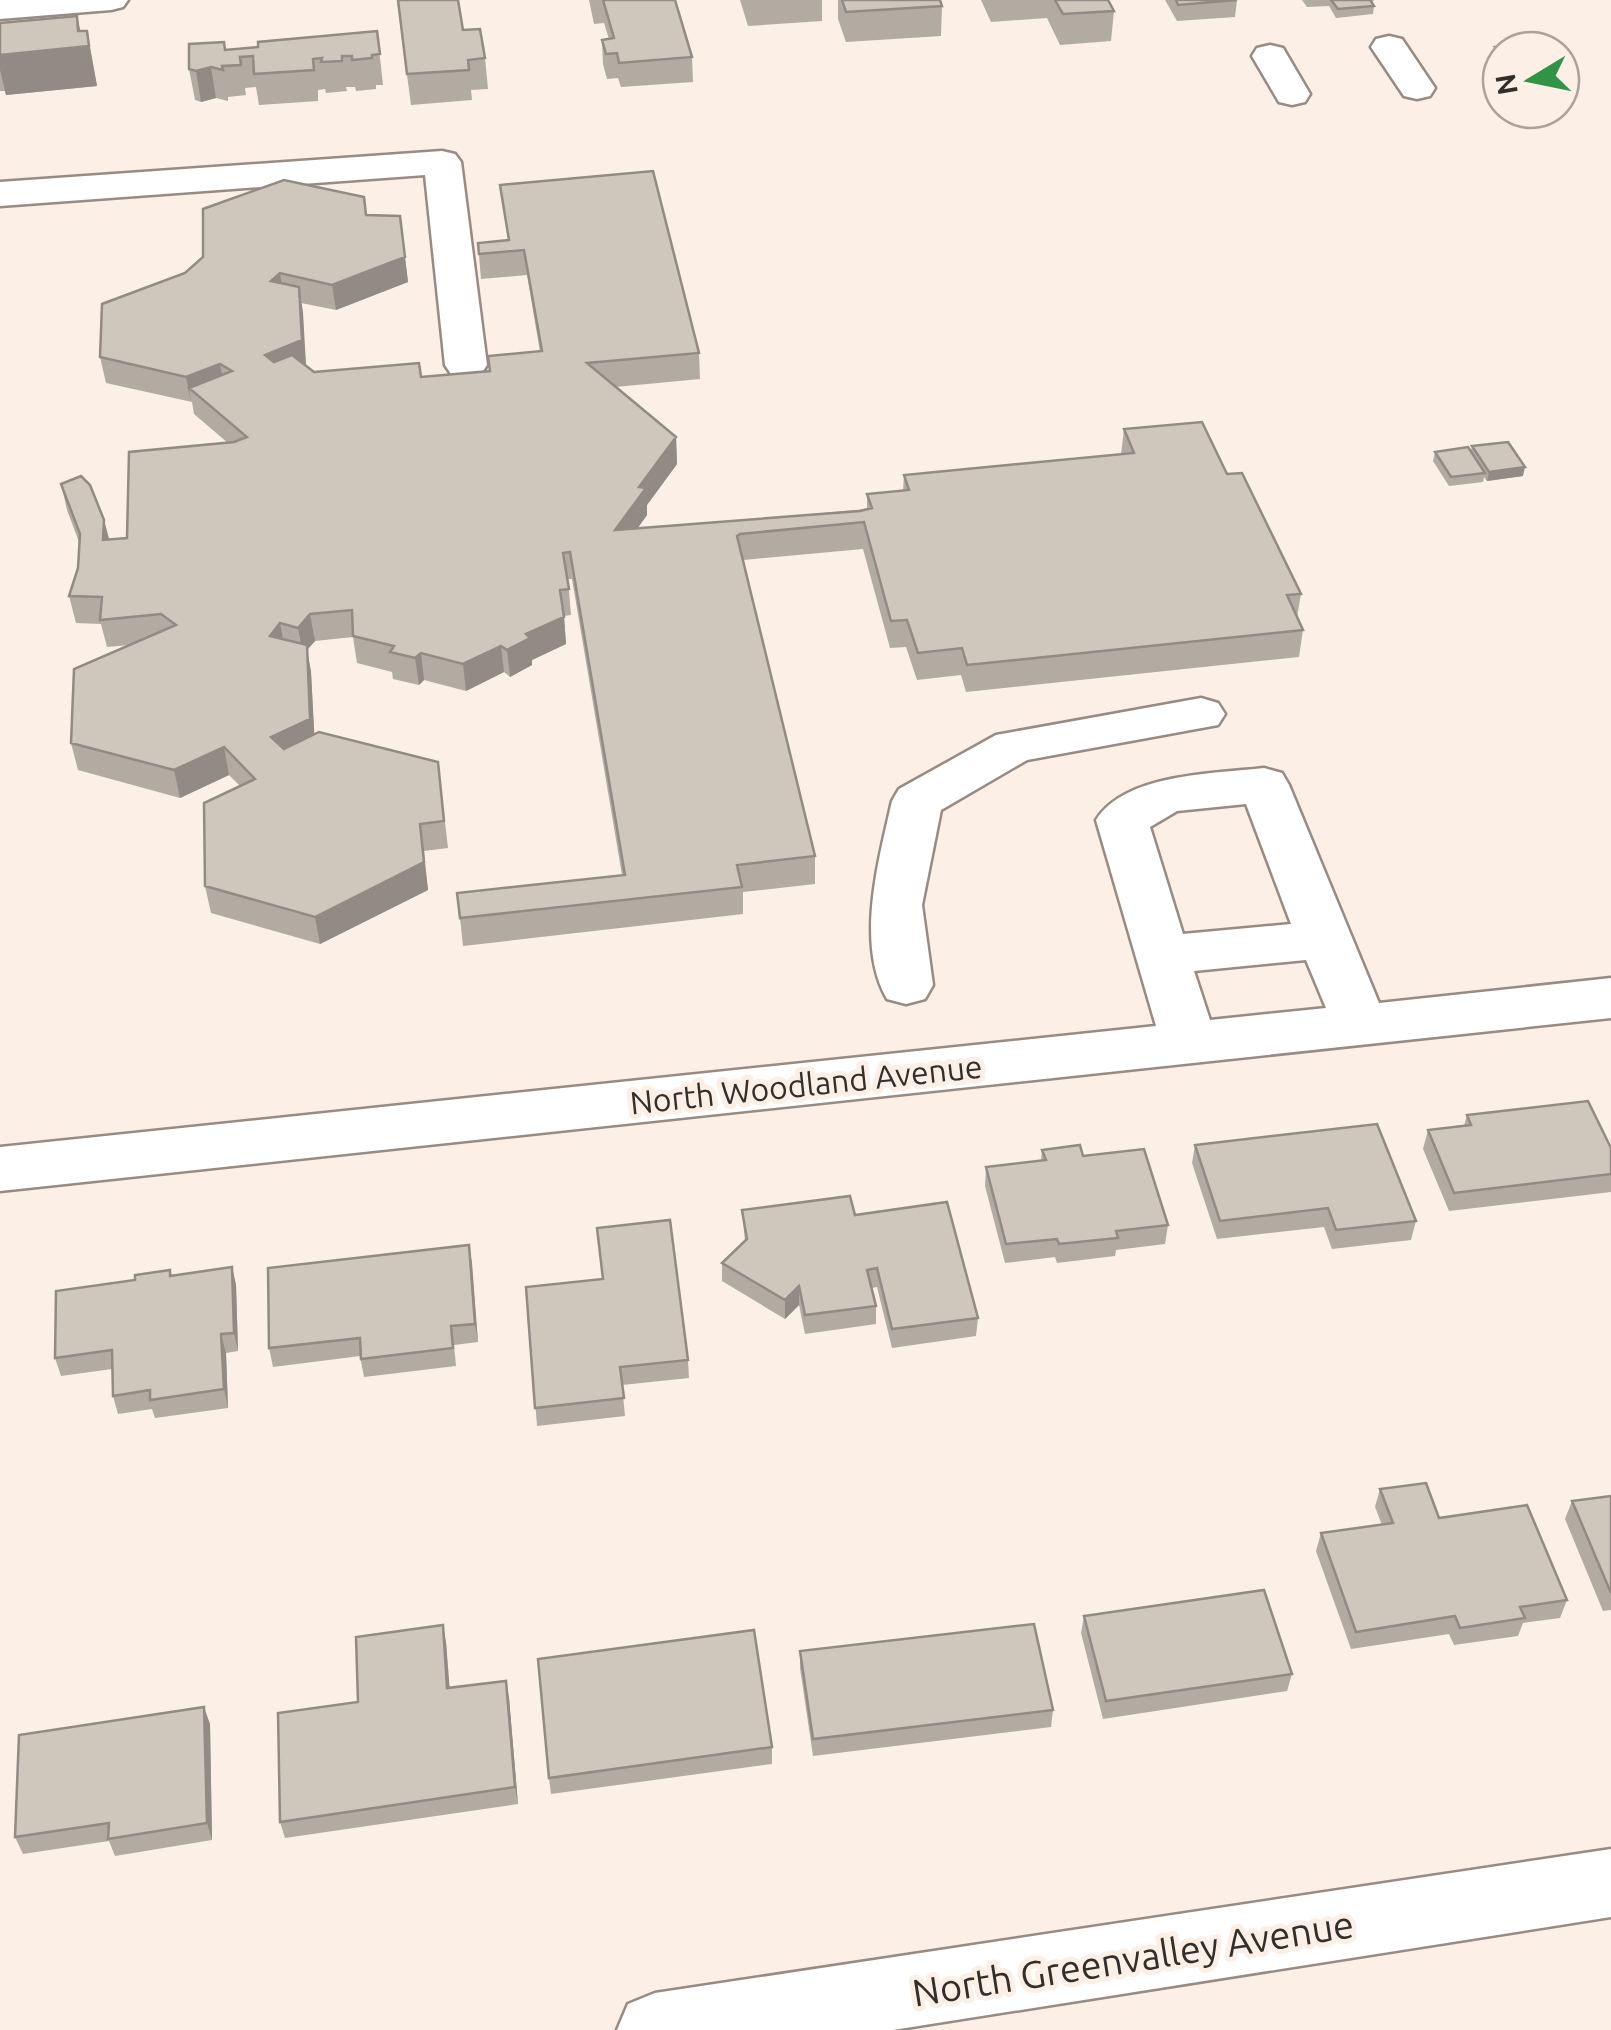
<svg xmlns="http://www.w3.org/2000/svg" width="1611" height="2030" viewBox="0 0 1611 2030" font-family="Ubuntu,sans-serif">
  <style>
    .lines { fill: none; stroke-linecap: round; stroke-linejoin: round }
    .minor-casing { stroke: #978b83; stroke-width: 5 }
    .minor { fill: #fff; fill-rule: evenodd }
    .wall { fill: #b2aba2 }
    .shaded-wall { fill: #918b84 }
    .building { fill: #cfc7bc; stroke: #918b84; stroke-width: 2.5 }
    .labels { text-anchor: middle; dominant-baseline: central; stroke-width: 10; stroke-linejoin: round; paint-order: stroke }
    .street-label { font-size: 32px; fill: #322e2a; stroke: #fbefe6 }
    .near-street-label { font-size: 38px; fill: #322e2a; stroke: #fbefe6 }
  </style>
  <rect width="100%" height="100%" fill="#fbefe6"/>
  <g class="lines">
    <defs>
      <path id="minor" d="M0,0H128L123,7L111,10L0,19Z
        M1389,36L1402,39L1435,88L1430,96L1417,99L1404,96L1371,47L1376,39Z
        M1270,45L1283,48L1310,94L1305,102L1292,105L1279,102L1252,56L1257,48Z
        M442,151L455,154L461,162L487,365L481,374L466,378L451,374L445,365L425,175L0,206V182Z
        M1201,698L1218,703L1225,714L1218,725L1027,760L941,810L922,905L933,985L925,999L906,1004L887,999C855,944 879,859 892,801L899,789L996,735Z
        M1264,768L1282,773L1289,785L1379,1003L1611,978V1018L0,1191V1147L1156,1026L1096,820C1126,773 1214,774 1264,768ZM1246,804L1291,924L1183,934L1150,827L1177,811ZM1306,960L1326,1008L1210,1020L1194,971Z
        M1611,1849V1917L893,2030H617L628,2004L655,1993Z"/>
    </defs>
    <use href="#minor" class="minor-casing"/>
    <use href="#minor" class="minor"/>
  </g>
  <path class="wall" d="M397,0L463,30L485,58L488,89L471,90L472,100L411,105Z
    M589,0H675L692,57L693,82L621,87L618,78L607,79L603,64L602,40L609,39L604,23L594,24Z
    M740,0H822V21L748,26Z
    M838,0H940L942,6L941,36L846,42L838,19Z
    M981,0H1108L1114,11L1111,41L1060,45L1047,18L991,22Z
    M1165,0H1237L1235,17L1177,21Z
    M1302,0H1374L1372,3L1374,6L1373,14L1336,18L1329,6L1307,7Z
    M77,16L80,31H87L97,86L6,95L5,91H0V23Z
    M377,31L383,85H376V89L356,91L355,87H346L347,91L326,93L325,89L318,90V101L259,105L256,87L245,88L246,95L228,97V101L216,98L201,102L195,100L189,69L224,42L226,49L258,47Z
    M1558,43L1571,61L1569,70H1561V50H1501V66L1493,56L1495,47Z
    M500,185L699,353L700,379L615,387L676,437L677,464L647,505V515L637,529L867,509V494L903,491L904,475L1121,454L1124,429L1227,474L1301,594L1297,617L1303,630L1299,657L966,692L961,675L917,680L906,647L890,648L863,549L743,560L815,856V884L743,892V914L463,946L460,918L622,875L572,579H568L571,615L564,616L566,644L532,660V665L510,677L504,672L466,691L424,680L419,685L393,679L392,672L357,663L353,637L315,641L307,650L311,672L314,734L438,762L448,848L424,851L428,890L320,944L211,913L205,886L240,786L229,775L180,798L78,770L71,743L130,645L107,647L101,624L76,623L69,596L78,568L79,542L67,510L61,484L104,520L109,539L127,538L228,443L194,414L192,402L106,383L100,357L185,273L364,197L367,215L400,216L408,282L336,310L301,303L306,366L314,372L421,377L489,371L488,356L540,352L527,275L481,279L478,243L508,240Z
    M1472,446L1523,476L1487,481L1484,477L1483,482L1449,486L1433,461L1435,452L1471,451Z
    M1467,1115L1611,1148V1192L1449,1211L1423,1149L1428,1130L1464,1126Z
    M1195,1145L1416,1221L1411,1240L1332,1249L1324,1227L1217,1239L1192,1163Z
    M1042,1150L1083,1156L1168,1225L1165,1244L1116,1250L1115,1256L1057,1263L1055,1257L1005,1263L985,1186L986,1167L1041,1161Z
    M742,1210L855,1215L978,1318L976,1336L892,1348L877,1287L872,1288L876,1306V1324L805,1334L799,1305L785,1319L722,1281V1263L745,1241Z
    M469,1245L478,1342L454,1345L456,1366L364,1377L360,1356L273,1367L269,1348Z
    M232,1267L236,1285L238,1351L226,1353L228,1408L155,1418L152,1409L118,1414L113,1396L112,1369L61,1376L55,1358L135,1280L170,1270L172,1275Z
    M526,1287L688,1360L689,1378L622,1385L625,1416L537,1426Z
    M1380,1489L1439,1518L1567,1600L1560,1618L1523,1623L1518,1636L1454,1645L1449,1634L1351,1649L1316,1551L1321,1533L1382,1525L1375,1507Z
    M1611,1496V1610L1603,1611L1565,1519L1572,1501Z
    M1084,1616L1292,1674L1287,1691L1103,1719L1081,1633Z
    M446,1642L449,1688L509,1698L518,1804L285,1838L280,1822L358,1702Z
    M800,1651L1053,1710L1051,1727L813,1756L800,1668Z
    M210,1724L212,1840L115,1856L109,1841L23,1854L15,1837Z
    M772,1747V1764L551,1794L549,1778Z"/>
  <path class="shaded-wall" d="M77,16L84,46L87,31L97,86L6,95L0,70V55L78,31Z
    M211,67L216,98L201,102L196,71Z
    M405,257L408,282L336,310L332,285Z
    M280,273L284,299L271,281Z
    M299,287L303,312L306,366L269,381L265,355Z
    M220,364L225,390L189,388L191,403L186,377Z
    M676,437L677,464L647,505V515L617,557L615,530L639,487Z
    M1525,467L1523,476L1487,481L1489,472Z
    M104,520L111,547L103,540Z
    M310,614L315,641L307,650L311,672L315,746L276,764L271,737L303,655L298,628Z
    M564,617L566,644L532,660V665L510,677L507,650L526,634Z
    M280,623L285,650L270,636Z
    M501,646L504,672L466,691L463,664Z
    M421,653L424,680L419,685L415,658Z
    M224,747L229,775L180,798L174,770Z
    M420,824L428,890L320,944L315,917Z
    M469,1245L472,1263L478,1342L475,1324Z
    M232,1267L236,1285L238,1351L234,1333Z
    M799,1286V1305L785,1319V1300Z
    M221,1334L226,1353L228,1408L224,1389Z
    M443,1625L446,1642L451,1705L447,1688Z
    M506,1681L509,1698L518,1804L515,1787Z
    M204,1707L210,1724L212,1840L207,1823Z"/>
  <path class="building" d="M398,0H458L463,30L480,29L485,58L468,60L469,70L407,74Z
    M603,0H675L692,57L619,63L617,53L606,54L602,40L614,38Z
    M842,0H940L942,6L846,12Z
    M1055,0H1108L1114,11L1063,14Z
    M1176,0H1237L1178,5Z
    M1331,0H1370L1374,6L1338,9Z
    M77,16L78,31H87L89,46L0,55V23Z
    M377,31L380,54L372,55V58L352,60V56H342V61L321,62L322,58L313,59L314,70L254,74L253,56L240,57L241,65L222,66L223,70L211,67L196,71L189,69V44L224,42L225,50L258,47V42Z
    M1558,43L1571,61L1561,62V50H1501V55L1495,47Z
    M653,171L699,353L587,363L676,437L639,487L646,488L615,530L860,511L872,508L867,494L909,490L904,475L1134,453L1124,429L1202,422L1227,474L1242,473L1301,594L1287,595L1303,630L967,665L962,648L918,653L907,620L891,621L864,522L740,534L737,536L815,856L737,865L742,887L460,918L457,893L625,875L570,552L563,553L569,589L560,590L564,617L526,634L530,638L507,650L501,646L463,664L421,653L415,658L390,652L394,646L353,636L352,610L310,614L298,628L280,623L270,636L307,645L310,719L271,737L284,749L319,732L438,762L444,821L420,824L424,862L315,917L205,886L204,803L255,779L224,747L174,770L71,743L74,669L176,625L161,614L100,620L102,597L69,596L78,568L80,534L61,484L81,476L90,485L104,520L103,540L127,538L129,452L234,442L247,437L189,388L232,371L220,364L186,377L100,357L102,304L185,273L203,257V209L284,180L364,197L366,215L400,216L405,257L332,285L280,273L271,281L299,287L302,340L265,355L274,362L292,355L314,372L419,363L421,377L490,371L488,356L542,351L524,250L479,254L478,243L509,240L500,185Z
    M1508,442L1525,467L1489,472L1472,446Z
    M1468,447L1485,473L1451,477L1435,452Z
    M1588,1101L1611,1148V1174L1454,1193L1428,1130L1471,1125L1467,1115Z
    M1377,1124L1416,1221L1336,1230L1328,1208L1220,1221L1195,1145Z
    M1080,1145L1083,1156L1144,1149L1168,1225L1116,1231L1118,1238L1059,1244L1057,1239L1006,1244L986,1167L1046,1160L1042,1150Z
    M850,1196L855,1215L947,1202L978,1318L892,1329L877,1268L867,1270L876,1306L805,1315L799,1286L785,1300L722,1263L747,1239L742,1210Z
    M670,1220L688,1360L620,1367L624,1398L535,1408L526,1287L603,1279L597,1228Z
    M469,1245L475,1324L451,1326L453,1348L361,1359L360,1338L269,1348L268,1268Z
    M232,1267L234,1333L221,1334L224,1389L150,1400V1390L113,1396L112,1350L55,1358L56,1291L135,1280V1275L170,1270V1276Z
    M1426,1483L1439,1518L1527,1505L1567,1600L1520,1607L1525,1618L1460,1628L1455,1616L1356,1632L1321,1533L1393,1523L1380,1489Z
    M1611,1496V1593L1572,1501Z
    M1264,1590L1292,1674L1106,1701L1084,1616Z
    M1034,1624L1053,1710L813,1739L800,1651Z
    M443,1625L447,1688L506,1681L515,1787L280,1822L278,1713L358,1702L356,1637Z
    M754,1630L772,1747L549,1778L538,1659Z
    M204,1707L207,1823L108,1839L109,1823L15,1837L19,1735Z"/>
  <g class="labels">
    <g class="street-label">
      <text transform="translate(806 1084) rotate(-6)">North Woodland Avenue</text>
    </g>
    <g class="near-street-label">
      <text transform="translate(1133 1958) rotate(-9)">North Greenvalley Avenue</text>
    </g>
  </g>
  <g transform="translate(1531 80) rotate(260)"><circle r="48" fill="#fbefe6" stroke="#aba29b" stroke-width="2.5"/>
  <path d="M0-8L18 38L0 25L-18 38Z" fill="#309348"/>
  <text y="-15" font-size="28" font-weight="bold" text-anchor="middle" fill="#322e2a">N</text>
  </g>
</svg>
